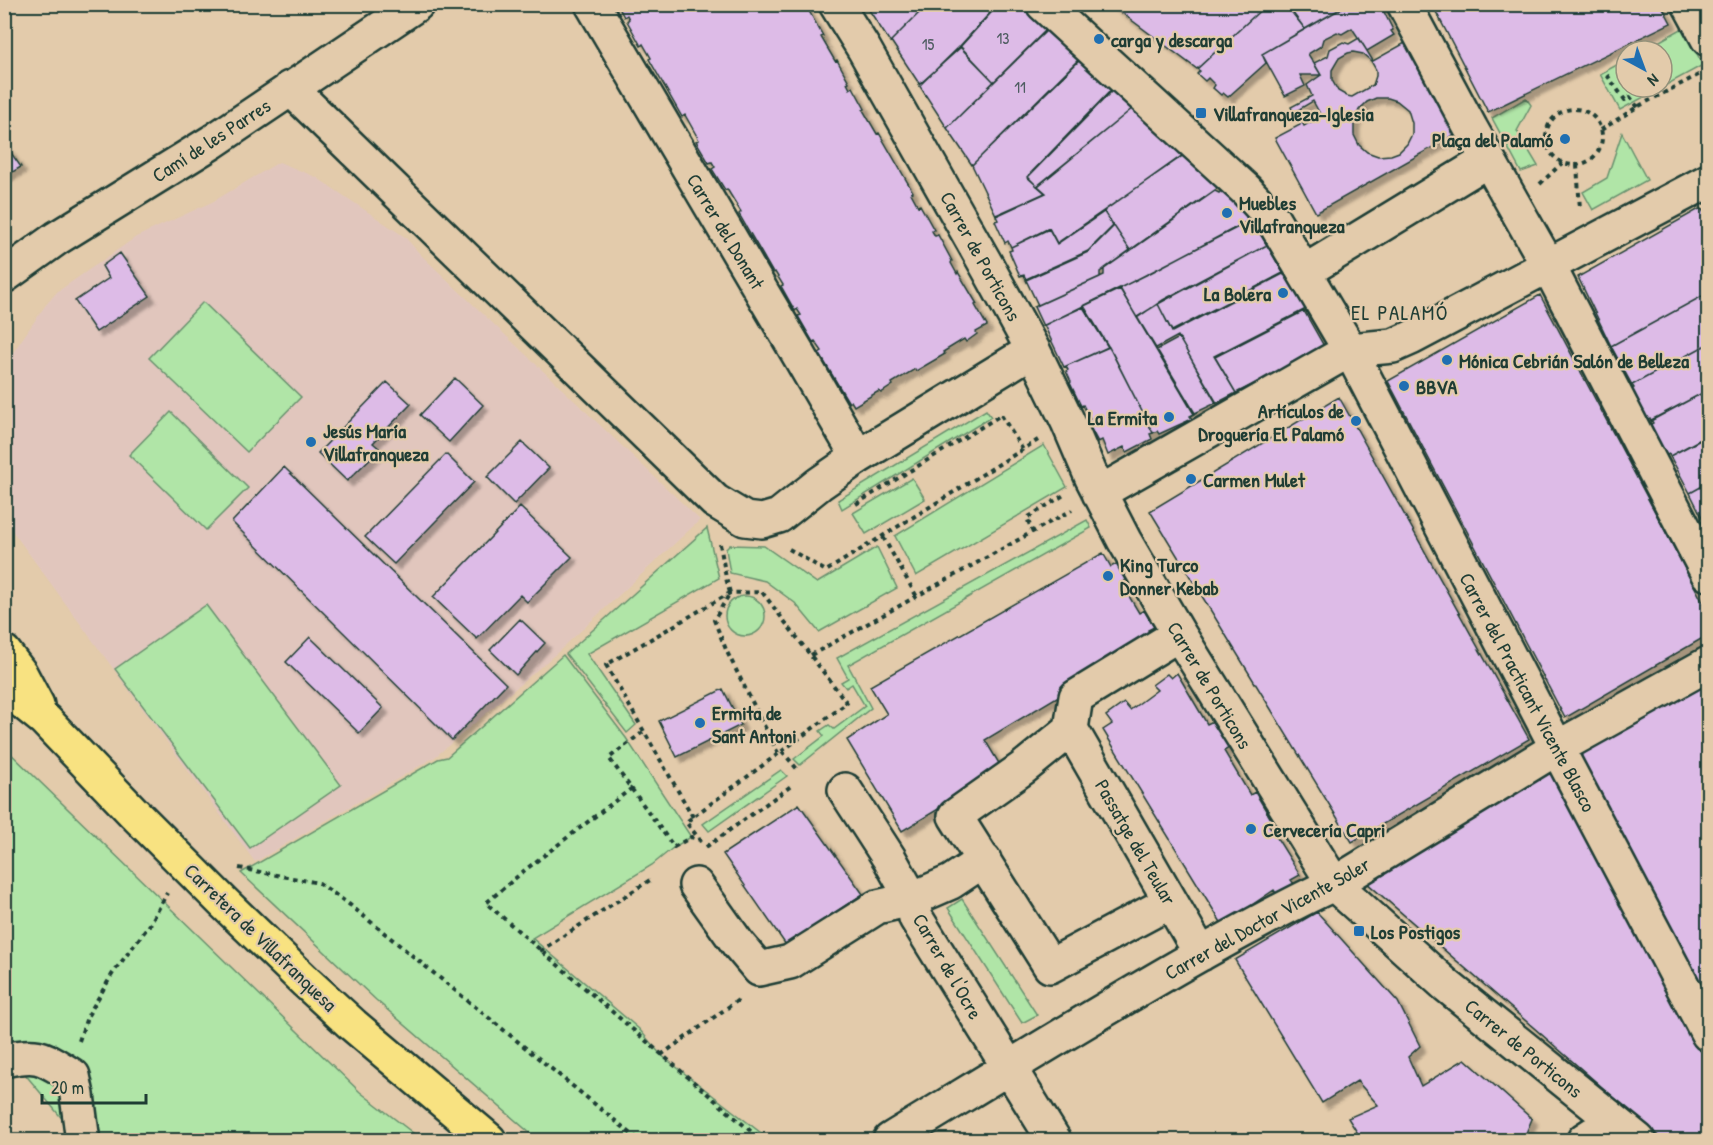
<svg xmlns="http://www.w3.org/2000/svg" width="1713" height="1145" viewBox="0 0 1713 1145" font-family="'Patrick Hand',sans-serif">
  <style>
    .built { fill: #e1c6bd }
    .green { fill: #b0e5a7; stroke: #68916e; stroke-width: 1.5 }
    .building { fill: #ddbbe7; stroke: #1f3d34; stroke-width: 1.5; fill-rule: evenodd; filter: url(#shadow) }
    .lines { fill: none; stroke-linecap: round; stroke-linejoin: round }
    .minor-casing { stroke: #1f3d34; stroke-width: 38 }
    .major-casing { stroke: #1f3d34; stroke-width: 38 }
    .path { stroke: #1f3d34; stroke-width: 4; stroke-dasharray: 4.5 4.5; stroke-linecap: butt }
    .minor { stroke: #e3cbab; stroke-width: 33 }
    .major { stroke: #f8e281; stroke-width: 33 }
    .poi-dot { fill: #1f6fb2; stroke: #e3cbab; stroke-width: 2 }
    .labels { text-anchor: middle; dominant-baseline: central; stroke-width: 4.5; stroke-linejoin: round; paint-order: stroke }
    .number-label { font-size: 16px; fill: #4e5c61 }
    .poi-label { font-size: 20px; font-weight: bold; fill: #1f3d34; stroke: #e3cbab; text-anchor: start }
    .street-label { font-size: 20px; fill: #1f3d34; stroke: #e3cbab }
    .neighbourhood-label { font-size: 21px; letter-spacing: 1.5px; fill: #1f3d34; stroke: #e3cbab }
  </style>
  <defs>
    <filter id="shadow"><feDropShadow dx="5.5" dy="5.5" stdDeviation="1.5" flood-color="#0004"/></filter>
  </defs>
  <rect width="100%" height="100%" fill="#e3cbab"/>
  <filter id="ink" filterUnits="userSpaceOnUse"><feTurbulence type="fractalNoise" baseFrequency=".0167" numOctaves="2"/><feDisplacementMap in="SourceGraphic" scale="12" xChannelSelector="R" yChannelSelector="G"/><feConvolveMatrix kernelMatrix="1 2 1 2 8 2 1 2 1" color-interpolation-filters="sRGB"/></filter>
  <g filter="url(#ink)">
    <path class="built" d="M279,162L316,177L405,237L420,254L700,520L558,652L435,757L255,862L5,521V364L45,306L57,292L136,237L214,201Z"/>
    <path class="green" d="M1683,28L1703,65L1620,110L1600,74L1626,60V87H1662V51H1642Z
      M1526,98L1531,105L1517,131L1538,166L1521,172L1492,118Z
      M1622,133L1647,180L1593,210L1583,192L1607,178Z
      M203,302L301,397L247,452L149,358Z
      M986,410L991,417L842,509L838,500Z
      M171,412L248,488L206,530L129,455Z
      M1044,445L1067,487L916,576L895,536Z
      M912,478L925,499L866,534L853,513Z
      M1087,520L1091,528L848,665L871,708L800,765L794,759L824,736L820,731L829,725L834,729L865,706L852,684L846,688L841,682L848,678L837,658Z
      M707,528L719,578L587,654L636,725L627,733L566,654Z
      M730,545L764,546L817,583L877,547L897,588L819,632L795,603L765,581L730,573L726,549Z
      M725 616a20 20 0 1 1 40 0a20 20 0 1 1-40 0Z
      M206,605L341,785L250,848L115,669Z
      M563,655L626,738L691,837L674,847L652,865L532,938L639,1029L661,1055L770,1140H538L376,1000L241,873L438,759L447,757Z
      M4,747L360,1092L422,1140H80L14,1061L5,1066Z
      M781,770L787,776L709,831L703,824Z
      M962,899L1037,1015L1022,1023L948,908Z"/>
    <path class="building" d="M617,4H805L823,36L821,37L835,61L837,60L849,82L847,83L850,89L853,87L865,109L863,110L877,134L879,133L913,192L911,193L918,206L920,205L934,230L932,231L935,236L938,235L952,261L951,263L957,274L958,272L977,304L975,305L987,326L976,332L977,334L966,342L964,339L943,352L945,354L916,371L915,369L892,383L893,385L881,393L879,391L854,406L851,401L849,403L819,353L822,351L815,341L813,342L798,316L801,315L797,309L795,311L781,286L783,285L775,272L773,273L739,214L741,212L727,189L725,190L712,169L715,167L712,162L709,163L696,141L699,140L685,115L682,117L649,59L651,58L643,44L641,46L627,21L629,19L627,15L624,17Z
      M874,4H928L890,42L869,10Z
      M928,4L935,6L936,4H998L959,47L920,85L891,41Z
      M999,4H1024L1044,23L1047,30L994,82L960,47Z
      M1110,4H1267L1197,69Z
      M1267,4H1285L1305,29L1262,54L1266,63L1228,97L1223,93L1221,95L1213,88L1215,85L1208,78L1205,81L1197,74L1200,71L1197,69Z
      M1286,4H1349L1305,29Z
      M1349,4H1380L1393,30L1391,31L1394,35L1367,51L1352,28L1342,34L1337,32L1323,39L1321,46L1308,54L1321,75H1300L1305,86L1285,96L1262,54Z
      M1432,4H1661L1671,23L1488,112Z
      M1047,29L1079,59L972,165L947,128Z
      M1359,38L1373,61L1405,43L1456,134L1316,213L1275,138L1300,125L1291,107L1312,96L1307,85L1321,75L1314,63L1328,56L1330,49L1343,42L1349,44ZM1353,52L1363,54L1371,61L1376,70V76L1373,85L1352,97L1347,96L1338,91L1332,80V70L1339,58L1348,53ZM1376,98H1388L1397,101L1408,110L1412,123V134L1407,144L1399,152L1391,155L1378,156L1367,152L1359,145L1354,135V123L1359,110L1367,102ZM1313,101L1321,116L1304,126L1296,111Z
      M961,47L994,82L947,128L919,85Z
      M1080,60L1112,89L1027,177L1045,193L996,215L972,165Z
      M1113,90L1133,108L1037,186L1028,177Z
      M1133,108L1184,155L1057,243L1049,228L1011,247L1008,241L1005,243L995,221L998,220L996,216L1046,193L1038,186Z
      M4,143L21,167L4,177Z
      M1183,155L1219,187L1130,250L1104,211Z
      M1223,189L1250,213L1246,217L1248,221L1152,272L1043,326L1034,307L1100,277V272L1215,191L1219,193Z
      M1701,208L1708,219V293L1611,346L1578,277Z
      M1104,212L1113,226L1088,251L1026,279L1024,275L1020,276L1009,251L1012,250L1011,247L1049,229L1057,244Z
      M1252,220L1267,245L1163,300L1137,318L1120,288Z
      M1114,226L1130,250L1104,269V275L1038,305L1026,280L1088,252Z
      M1267,245L1283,273L1172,331L1158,304Z
      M120,253L150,296L96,332L75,301L109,278L102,266Z
      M1283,274L1284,275H1290L1307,307L1304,310L1214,356L1236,393L1217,403L1179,338L1157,350L1137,317L1158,304L1172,332Z
      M1120,289L1194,414L1190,416L1192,419L1159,434L1157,431L1153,433L1113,354L1084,306Z
      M1708,293V344L1632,385L1611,346Z
      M1540,295L1708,612V635L1565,718L1388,381Z
      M1083,307L1108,347L1064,367L1044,325Z
      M1304,311L1325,348L1236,393L1215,357Z
      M1178,336L1216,403L1195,413L1156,348Z
      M1708,344V390L1651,421L1650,418L1646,420L1629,390L1634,388L1632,385Z
      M1109,347L1153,433L1150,434L1152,439L1127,452L1124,447L1108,455L1102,440L1098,442L1090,427L1087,420L1090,419L1083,405L1081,406L1070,383L1071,382L1066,371L1068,370L1066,366Z
      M455,378L483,405L449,442L420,415Z
      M387,382L411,404L373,443L380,449L347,481L318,453Z
      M1708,390V435L1670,456L1669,454L1665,456L1649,425L1653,423L1651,420Z
      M1339,397L1529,739L1352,842L1150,511Z
      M1708,436V483L1690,493L1670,456Z
      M522,442L549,468L514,504L487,477Z
      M446,454L474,482L394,564L365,537Z
      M284,467L506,684L452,740L232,522Z
      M1708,483V529L1690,493Z
      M520,507L572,557L527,602L520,595L477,639L433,597Z
      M1103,553L1111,567L1116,564L1125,580L1121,583L1139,613L1144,610L1154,627L1148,630L1154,639L985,740L1003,770L902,831L847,740L887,714L870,686Z
      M520,619L545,643L516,675L490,650Z
      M310,637L383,708L359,733L286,662Z
      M1708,665V1005L1571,745Z
      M1177,673L1207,724L1213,721L1229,748L1224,751L1250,795L1255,792L1271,819L1267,822L1300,875L1291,880L1295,885L1277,895L1274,890L1246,909L1249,913L1222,924L1103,730L1112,724L1106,716L1124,703L1130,710L1157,690L1152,685L1167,674L1171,678Z
      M723,689L741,725L677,757L659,721Z
      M1554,759L1708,1050V1140H1663L1358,875Z
      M799,804L863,894L786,945L723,854Z
      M1317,912L1398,1002L1420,1046L1408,1057L1421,1086L1465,1059L1532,1119L1523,1140H1362L1348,1118L1378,1105L1357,1081L1322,1103L1235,960Z"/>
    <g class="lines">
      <defs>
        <path id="minor" d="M592,4L799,355L858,457
          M836,4L864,49L988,268L1033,350L1068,422L1092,478L1124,540L1179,634L1334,884L1446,985L1638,1140
          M1043,4L1246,190L1272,218L1350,350L1557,748L1708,1034
          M1404,4L1471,129L1548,265L1708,574
          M1689,4L1708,39
          M290,88L715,501L745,519L762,521L779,516L819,484L858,457L1033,350
          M1304,272L1475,168
          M4,276L57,238L212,142L417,4
          M1099,493L1350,350L1393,346L1411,338L1708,181
          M1071,729L1201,954
          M845,790L889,858L912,899L916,918L1054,1140
          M696,885L738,944L759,969L790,962L877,907L912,899L951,882L984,860
          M1170,902L1050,966L955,816L1023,768L1071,729L1076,697L1179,634
          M4,1060C41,1052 43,1058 73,1076L77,1095L82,1134L81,1140
          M890,1140C992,1078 1093,1015 1197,956C1242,931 1287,905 1334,884L1557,748L1708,664
          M1584,1140L1613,1121"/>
        <path id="major" d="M4,652L20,673L37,705
          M4,687L45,720L134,813L224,903L306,982L353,1025L489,1140"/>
      </defs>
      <use href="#minor" class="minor-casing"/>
      <use href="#major" class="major-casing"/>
      <path class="path" d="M1607,75L1625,100L1630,97L1640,110
        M1546 137a28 28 0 1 1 56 0a28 28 0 1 1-56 0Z
        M1601,130L1637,107L1702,73
        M1577,165L1580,209
        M1540,184L1562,163
        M1001,415L1023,450
        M856,504L1001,415
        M1033,533L1027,518L1064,495
        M883,537L917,597
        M720,544L726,578L730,593L714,620L727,652L778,753
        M789,549L826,571L1038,440
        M811,655L1072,510
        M643,732L609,758L674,847L691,837L700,840L702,844
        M782,751L797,769
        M632,788L525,870L486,903L761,1140
        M693,817L606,665L730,593L762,592L847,703L686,822L700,840
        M706,847L791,786
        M239,868L319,883L350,905L639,1140
        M540,951L650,880
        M79,1041L87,1017L113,973L151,923L167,893
        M661,1055L741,998"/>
      <use href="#minor" class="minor"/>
      <use href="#major" class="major"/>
    </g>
  </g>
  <g class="poi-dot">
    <circle cx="1099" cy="39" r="6"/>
    <rect x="1195" y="107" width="12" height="12" rx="3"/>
    <circle cx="1565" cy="139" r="6"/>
    <circle cx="1227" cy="213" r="6"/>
    <circle cx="1283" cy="293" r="6"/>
    <circle cx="1447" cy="360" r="6"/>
    <circle cx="1404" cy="386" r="6"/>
    <circle cx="1169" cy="417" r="6"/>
    <circle cx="1356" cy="421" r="6"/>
    <circle cx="311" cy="442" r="6"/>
    <circle cx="1191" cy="479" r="6"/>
    <circle cx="1108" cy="576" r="6"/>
    <circle cx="700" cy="723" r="6"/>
    <circle cx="1251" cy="829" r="6"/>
    <rect x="1353" y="925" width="12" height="12" rx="3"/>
  </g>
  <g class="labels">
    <g class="number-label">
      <text x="1003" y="38">13</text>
      <text x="928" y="44">15</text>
      <text x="1020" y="87">11</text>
    </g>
    <g class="poi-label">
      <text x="1111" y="39">carga y descarga</text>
      <text x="1213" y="113">Villafranqueza-Iglesia</text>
      <text x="1553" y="139" text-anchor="end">Plaça del Palamó</text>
      <text x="1239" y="202">Muebles<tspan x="1239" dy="23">Villafranqueza</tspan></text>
      <text x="1271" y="293" text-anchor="end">La Bolera</text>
      <text x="1459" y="360">Mónica Cebrián Salón de Belleza</text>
      <text x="1416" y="386">BBVA</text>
      <text x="1344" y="410" text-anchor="end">Artículos de<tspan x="1344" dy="23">Droguería El Palamó</tspan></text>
      <text x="1157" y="417" text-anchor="end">La Ermita</text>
      <text x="323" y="430">Jesús María<tspan x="323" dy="23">Villafranqueza</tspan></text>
      <text x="1203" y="479">Carmen Mulet</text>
      <text x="1120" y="564">King Turco<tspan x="1120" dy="23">Donner Kebab</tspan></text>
      <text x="712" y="712">Ermita de<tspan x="712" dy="23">Sant Antoni</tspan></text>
      <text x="1263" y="829">Cervecería Capri</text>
      <text x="1371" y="931">Los Postigos</text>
    </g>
    <g class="street-label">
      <text transform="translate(211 140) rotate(-33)">Camí de les Parres</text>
      <text transform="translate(726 231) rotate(59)">Carrer del Donant</text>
      <text transform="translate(981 256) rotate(61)">Carrer de Porticons</text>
      <text transform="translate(1210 685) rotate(59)">Carrer de Porticons</text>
      <text transform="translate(1528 692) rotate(62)">Carrer del Practicant Vicente Blasco</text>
      <text transform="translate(1136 842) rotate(60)">Passatge del Teular</text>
      <text transform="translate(1267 918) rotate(-29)">Carrer del Doctor Vicente Soler</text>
      <text transform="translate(261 937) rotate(44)">Carretera de Villafranquesa</text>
      <text transform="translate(948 966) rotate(60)">Carrer de l'Ocre</text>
      <text transform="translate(1524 1048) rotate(39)">Carrer de Porticons</text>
    </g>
    <g class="neighbourhood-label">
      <text x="1400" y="312">EL PALAMÓ</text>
    </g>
  </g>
  <rect width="1713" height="1145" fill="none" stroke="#e3cbab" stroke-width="24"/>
  <rect x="12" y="12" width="1689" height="1121" fill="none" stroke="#1f3d34" stroke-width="2" filter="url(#ink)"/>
  <g transform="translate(1644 69) rotate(139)"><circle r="28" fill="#e3cbab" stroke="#95927b" stroke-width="1.5"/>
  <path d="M0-4.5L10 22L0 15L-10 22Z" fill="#1f6fb2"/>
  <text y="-9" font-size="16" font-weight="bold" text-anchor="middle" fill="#1f3d34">N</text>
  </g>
  <path d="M42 1094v9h104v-9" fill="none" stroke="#1f3d34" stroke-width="3"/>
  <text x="51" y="1094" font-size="18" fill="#1f3d34" stroke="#e3cbab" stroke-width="4.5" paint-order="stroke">20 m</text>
</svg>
